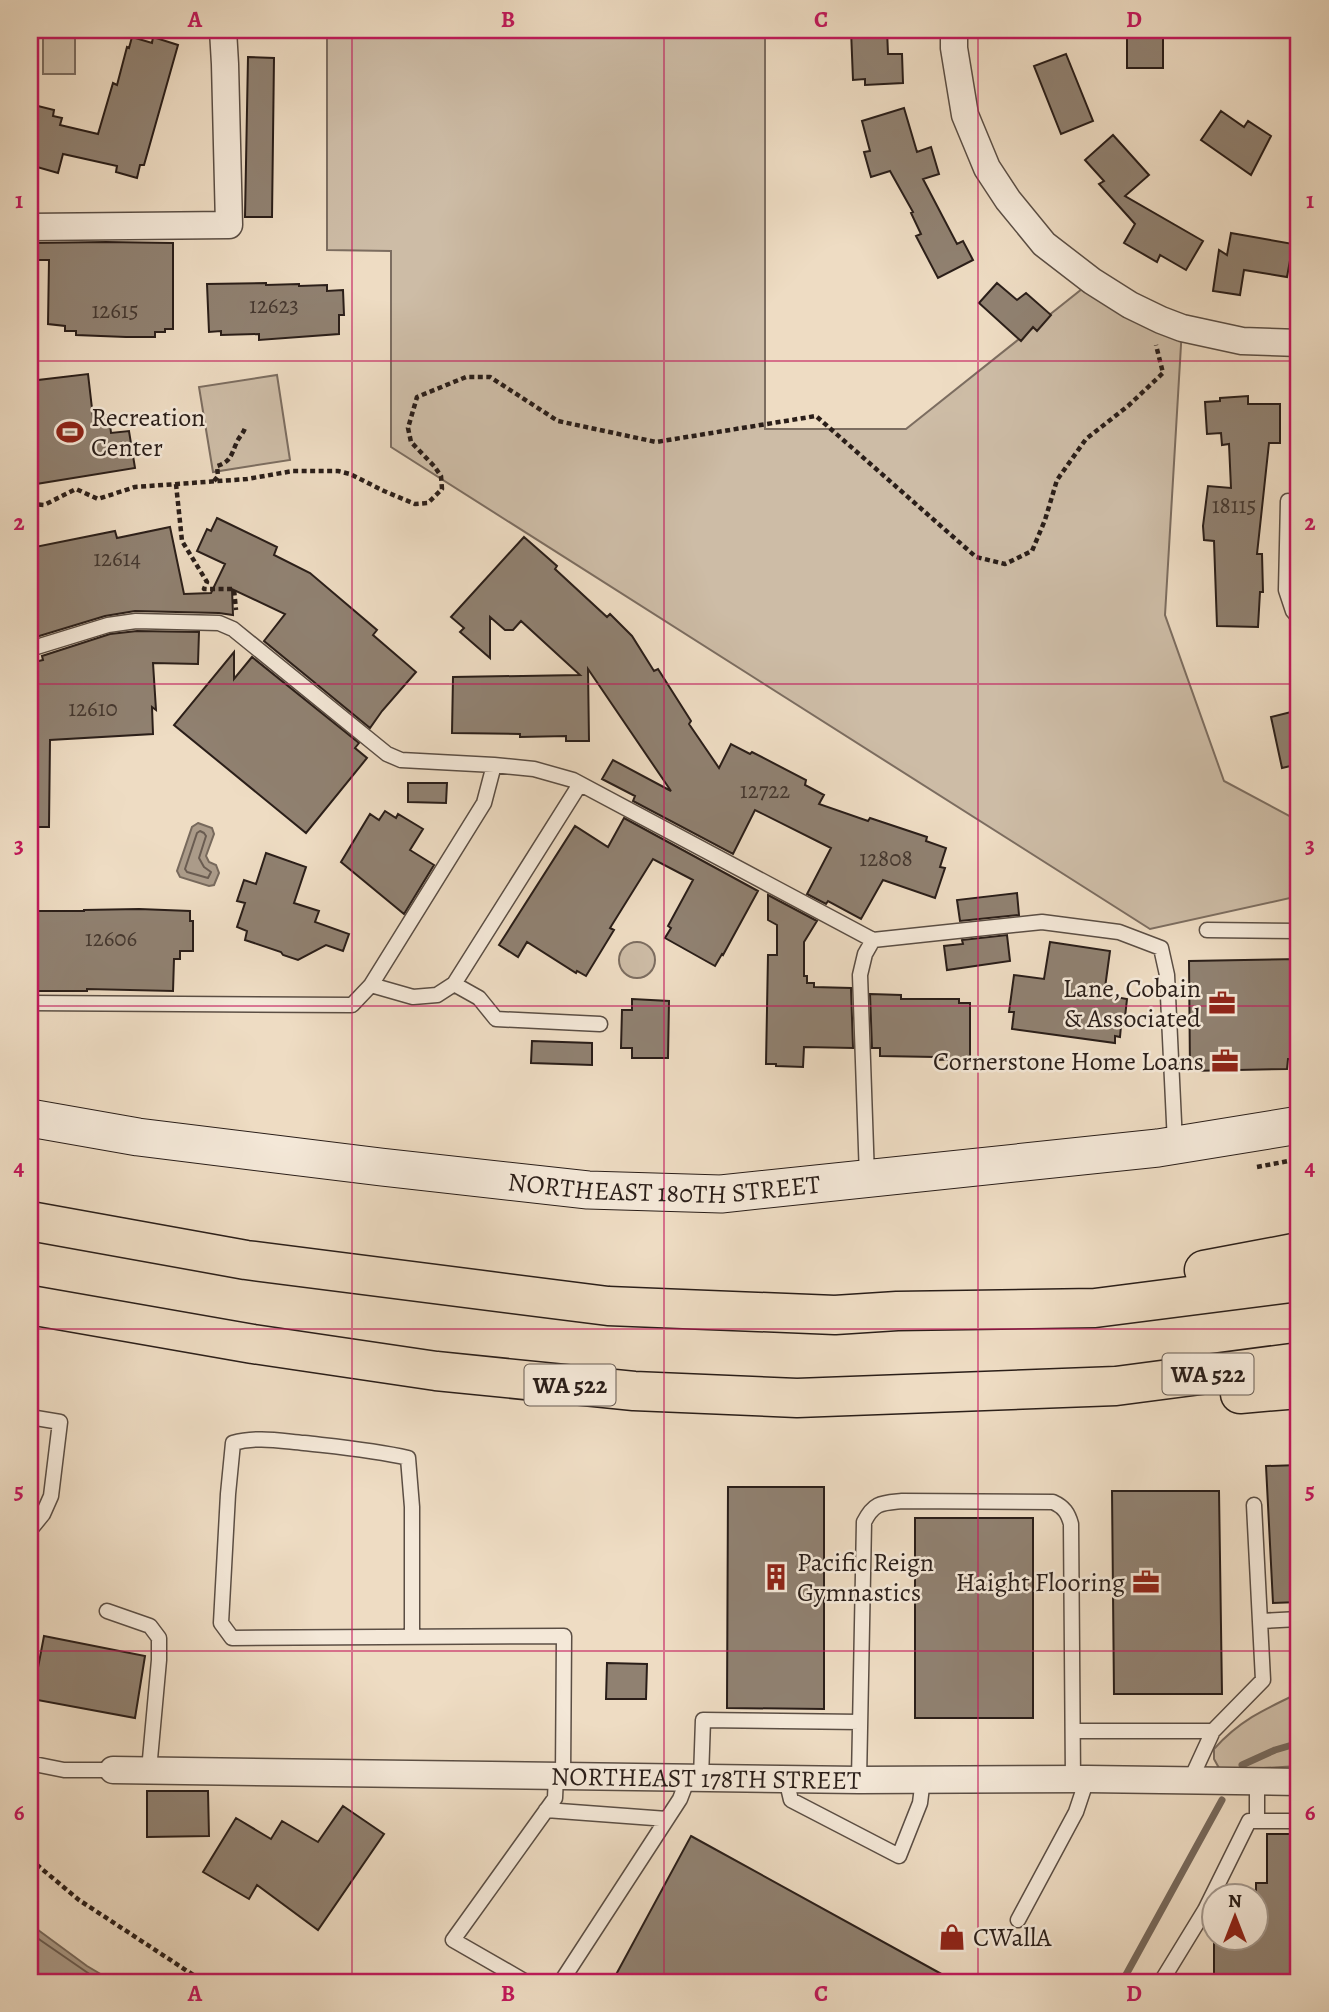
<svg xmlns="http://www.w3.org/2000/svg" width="1329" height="2012" viewBox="0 0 1329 2012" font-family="Alegreya,serif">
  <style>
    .green { fill: #cdbca6; stroke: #7c6d60; stroke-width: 2 }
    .water { fill: #ab9b89; stroke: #77695c; stroke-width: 2 }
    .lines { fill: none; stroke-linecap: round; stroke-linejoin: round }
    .shore { stroke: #6a5c51; stroke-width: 2 }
    .stream { stroke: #77695c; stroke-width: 7 }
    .building { fill: #908171; stroke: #2a1e19; stroke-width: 2 }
    .lane-casing { stroke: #5b4e44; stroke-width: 17 }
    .street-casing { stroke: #5b4e44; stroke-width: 29 }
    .secondary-casing { stroke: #2a1e19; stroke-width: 39 }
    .highway-casing { stroke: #2a1e19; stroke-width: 41 }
    .path { stroke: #2a1e19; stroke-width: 4.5; stroke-dasharray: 5 3.5; stroke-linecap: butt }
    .lane { stroke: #f4e8d8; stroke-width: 14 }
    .street { stroke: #f4e8d8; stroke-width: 26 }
    .secondary { stroke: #f4e8d8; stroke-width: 37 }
    .highway { stroke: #eedcc3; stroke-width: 38 }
    .grid { fill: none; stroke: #c2185b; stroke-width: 2; stroke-opacity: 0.55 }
    .labels { text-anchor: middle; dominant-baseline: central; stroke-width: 5; stroke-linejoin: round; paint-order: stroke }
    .number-label { font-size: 23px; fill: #44372f }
    .shield { fill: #f4e8d8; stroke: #675b52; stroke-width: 2 }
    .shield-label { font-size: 24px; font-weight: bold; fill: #2a1e19 }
    .poi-label { font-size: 26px; fill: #2a1e19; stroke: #f4e8d8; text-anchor: start }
    .street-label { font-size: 26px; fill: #2a1e19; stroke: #f4e8d8 }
    .neatline { fill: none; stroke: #c2185b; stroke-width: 2.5 }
    .grid-label { font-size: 23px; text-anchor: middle; font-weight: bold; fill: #c2185b }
  </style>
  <rect width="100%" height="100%" fill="#eedcc3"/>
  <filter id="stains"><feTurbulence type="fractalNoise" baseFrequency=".00286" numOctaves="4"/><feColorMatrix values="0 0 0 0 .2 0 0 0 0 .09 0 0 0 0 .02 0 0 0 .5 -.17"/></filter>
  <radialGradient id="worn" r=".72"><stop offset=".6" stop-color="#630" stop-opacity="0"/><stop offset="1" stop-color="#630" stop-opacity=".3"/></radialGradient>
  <path class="green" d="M327,30H765V429H906L1092,281L1182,328L1165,615L1224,781L1299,821V896L1150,929L391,447V251L327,250Z
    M43,38H75V74H43Z
    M277,375L290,460L213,472L199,387Z
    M619 960a18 18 0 1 1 36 0a18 18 0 1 1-36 0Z
    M1299,1693V1766L1228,1770L1219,1768L1214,1759V1749C1240,1720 1265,1709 1299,1693Z"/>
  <path class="water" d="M198,823L212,828L214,834L206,856L209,862L216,865L219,873L214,885L209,886L180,877L177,871L192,827Z
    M30,1924L87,1966L114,1982H30Z"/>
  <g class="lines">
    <path class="shore" d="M200,831L204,833L206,836L199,858L204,867L211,872L208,878L187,872L185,869L197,833Z
      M30,1933L101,1982"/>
    <path class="stream" d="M1242,1765L1275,1750L1299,1743
      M1122,1982L1222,1800"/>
  </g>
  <path class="building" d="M851,30H887L888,54H902L903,83L865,85V79L853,80Z
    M1127,30H1163V68H1127Z
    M132,37L152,43L153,37L178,45L144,165H140L137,178L116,172L117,166L63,154L58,173L30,165V104L54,110L53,116L62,118L60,125L98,134L113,83L117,85L127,47L129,48Z
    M1066,54L1093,121L1061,134L1034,66Z
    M248,57L274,58L272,217H245Z
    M904,108L917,152L931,147L939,174L923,179L957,244L963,241L973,260L938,278L916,236L921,234L911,213L913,212L890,171L871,177L864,152L870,151L862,121Z
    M1221,111L1244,127L1248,121L1271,136L1251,175L1201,140Z
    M1113,135L1149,175L1125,196L1203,241L1186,270L1160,255L1157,262L1124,243L1135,224L1099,184L1104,181L1085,160Z
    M1231,233L1293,244L1287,277L1244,270L1240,295L1213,291L1219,250L1227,255Z
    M106,242L173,243V329H165V332H155V337H126L76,335V331H65V326L48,324L49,260H30V243Z
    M266,283V285L299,284V286L327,285V291L343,290L344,315H339V334L259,340V334L221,335V331L209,332L207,284Z
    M997,283L1017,300L1026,293L1051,315L1037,331L1033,327L1021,341L979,303Z
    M88,374L93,417L109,415L111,433L129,431L135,468L30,485V381Z
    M1248,396V404H1280V443H1269L1257,554H1262L1263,592H1260L1258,627L1217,626L1214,541L1204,540L1203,526L1208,486L1231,488L1229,444L1222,445L1221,433L1207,434L1205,402L1220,401V398Z
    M217,518L277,547L274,555L310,573L377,630L373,635L416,672L382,711L370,728L264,641L285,614L232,589L233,615L219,613L135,611L105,616L36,637L30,613V548L115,531L117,538L170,527L184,594L211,593L225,564L197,551L207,529L211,531Z
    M524,537L557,566L555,569L607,617L610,614L632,636L654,671L658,669L691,721L689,724L719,768L731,744L750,754L752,752L806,780L805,785L824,795L819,804L868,821L870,818L927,837L926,841L946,848L940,867L945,868L935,898L883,880L861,919L828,901L826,904L807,894L831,848L755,810L733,854L633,801L635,796L602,779L613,760L671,791L588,669L589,741H566V736L520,737V734L452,733L453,677L580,675L521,621L513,630H505L490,617V658L460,632L464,628L451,617Z
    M137,631L199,632L198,664L153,663L156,710L152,707L153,734L50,740L49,827H30V663L43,660L42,656L110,634Z
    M234,652V679L252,657L359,743L355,748L367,758L306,833L174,725Z
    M1299,710V764L1282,768L1271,717Z
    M408,783H447L446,803L408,802Z
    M385,811L396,818L398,814L423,829L410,850L434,865L404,914L341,862L370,814L379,820Z
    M624,818L758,891L723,955L722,954L715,966L665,938L671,928L668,926L693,880L653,859L610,928L614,930L586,976L577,971L576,973L527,942L518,957L499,945L575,826L608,847Z
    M266,853L306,867L294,903L319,911L315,922L349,934L343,951L326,945L298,960L283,955L281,952L245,940L247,931L237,927L245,903L237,901L244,880L256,884Z
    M1017,893L1019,915L960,921L957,900Z
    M768,895L817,921L804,942V976H807V983H814V987L851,988L853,1048L804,1047L803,1067L776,1066V1064H766L768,955H777V925L768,920Z
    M139,909L190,911V921H193V951H180V959H174L173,991L87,989V991H30V911H84V910Z
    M1007,935L1010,961L947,970L944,946L963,944L962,940Z
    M1050,942L1110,951L1104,995L1127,999L1124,1026H1121L1120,1037L1115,1036V1043L1012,1029L1014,1012H1009L1014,975L1044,979Z
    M1299,959V1059H1288L1287,1069L1190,1071L1189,961Z
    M870,994L901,995V999H959V1003H970V1059L935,1060V1057L880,1056V1048H872Z
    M632,999L669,1001L668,1058H632V1048H621L622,1010H632Z
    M532,1041L592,1043V1065L531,1063Z
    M1299,1465V1602L1273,1603L1266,1466Z
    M728,1487H824V1709L727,1708Z
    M1112,1491H1219L1222,1694H1114Z
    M915,1518H1033V1718H915Z
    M44,1636L145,1656L135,1718L32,1699Z
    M607,1663L647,1664L646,1699H606Z
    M147,1791H208L209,1836L147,1837Z
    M343,1806L384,1834L318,1930L257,1885L249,1899L203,1872L236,1818L271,1839L282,1821L318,1842Z
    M1267,1834H1299V1982H1214V1938H1256V1883H1267Z
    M691,1836L956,1982H612Z"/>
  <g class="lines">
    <defs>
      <path id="lane" d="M1288,501L1286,590L1293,611L1299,618
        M30,649L108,625L136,621L219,623L233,629L387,754L401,760L494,765L534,769L573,780L873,940
        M1207,930L1299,931
        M454,984L580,784
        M371,985L413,997L437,995L454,984L479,998L496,1019L600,1024
        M30,1003L352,1005L371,985L484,803L494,765
        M867,1177L860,975L865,954L873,940L1042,922L1119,932L1161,948L1167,975L1175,1143
        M30,1417L60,1422L51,1496L43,1514L30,1530
        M107,1611L150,1626L159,1638V1660L149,1770
        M1260,1621L1299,1619
        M412,1637V1507L408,1458C374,1450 339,1447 304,1443C281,1441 256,1436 233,1443L228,1494L221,1623L232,1638L564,1636L563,1776
        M1074,1731H1213
        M30,1761L34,1764L64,1770H113
        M701,1778L703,1720L860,1722
        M786,1779L791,1800L899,1856L920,1803L923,1779
        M859,1780L864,1522C874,1502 882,1503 902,1501L1053,1502C1064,1507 1068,1513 1071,1524L1073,1779
        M1190,1781L1213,1731L1263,1680L1254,1505
        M546,1810L667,1819
        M1257,1821V1782
        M1018,1920L1076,1812L1087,1779
        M526,1982L453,1940L555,1798L556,1776
        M561,1982L680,1799L688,1778
        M1161,1982L1205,1910L1249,1821H1299"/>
      <g id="street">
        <path d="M954,30V48L965,115L987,168L1008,200L1044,244L1092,281L1130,305L1161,320L1182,328L1242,341L1299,343"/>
        <path d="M30,227L229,225L225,64L223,30"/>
        <path id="s1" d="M113,1770L859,1780L1087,1779L1299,1782"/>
      </g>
      <g id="secondary">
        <path id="s2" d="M30,1118L138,1137L381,1167L588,1190L721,1194L1158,1148L1299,1125"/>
      </g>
      <path id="highway" d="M30,1221L246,1260L608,1306L835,1315L897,1311L1095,1308L1299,1282
        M1204,1270L1299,1252
        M30,1305L253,1344L436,1371L634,1391L797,1398L1116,1386L1299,1362
        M1240,1394L1299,1389"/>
    </defs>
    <use href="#lane" class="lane-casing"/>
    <use href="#street" class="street-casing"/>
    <use href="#secondary" class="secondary-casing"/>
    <use href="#highway" class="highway-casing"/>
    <path class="path" d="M214,481L218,476L217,466C230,462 231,456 236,444C238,438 243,434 245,428
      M176,484L182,541L207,582L204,589H234L236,610
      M30,504L44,505L76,489L98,499L135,487L247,479L293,471H338L350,474L384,491L415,504L428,503L442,489L441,476L434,466L411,442L408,428L417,397L466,377H490L558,421L656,442L816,416L976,557L1005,564L1032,551L1045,520L1057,480L1086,439L1128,406L1163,373L1156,345
      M1257,1167L1299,1159
      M30,1859L79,1900L204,1982"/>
    <use href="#lane" class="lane"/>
    <use href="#street" class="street"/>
    <use href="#secondary" class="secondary"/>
    <use href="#highway" class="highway"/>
  </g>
  <path class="grid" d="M352,30V1982M664,30V1982M978,30V1982M30,361H1299M30,684H1299M30,1006H1299M30,1329H1299M30,1651H1299"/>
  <defs>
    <symbol id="stadium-bare" viewBox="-9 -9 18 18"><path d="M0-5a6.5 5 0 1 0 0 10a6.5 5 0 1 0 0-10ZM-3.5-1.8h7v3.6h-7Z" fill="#8f2418" stroke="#f4e8d8" stroke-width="2.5" paint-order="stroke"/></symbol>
    <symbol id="office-bare" viewBox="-9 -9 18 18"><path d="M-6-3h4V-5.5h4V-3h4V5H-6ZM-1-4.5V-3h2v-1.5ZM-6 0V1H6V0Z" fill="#8f2418" stroke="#f4e8d8" stroke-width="2.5" paint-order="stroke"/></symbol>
    <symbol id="building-bare" viewBox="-9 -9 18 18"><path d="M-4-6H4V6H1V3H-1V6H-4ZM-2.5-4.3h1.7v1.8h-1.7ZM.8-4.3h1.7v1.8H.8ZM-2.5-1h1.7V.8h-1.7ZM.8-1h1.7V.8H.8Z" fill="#8f2418" stroke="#f4e8d8" stroke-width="2.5" paint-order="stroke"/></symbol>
    <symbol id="shop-bare" viewBox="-9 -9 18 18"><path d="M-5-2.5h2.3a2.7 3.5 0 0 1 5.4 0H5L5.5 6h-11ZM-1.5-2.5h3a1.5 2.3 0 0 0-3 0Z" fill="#8f2418" stroke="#f4e8d8" stroke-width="2.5" paint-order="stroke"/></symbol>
  </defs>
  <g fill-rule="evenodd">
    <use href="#stadium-bare" x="51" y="413" width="38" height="38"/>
    <use href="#office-bare" x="1203" y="984" width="38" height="38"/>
    <use href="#office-bare" x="1206" y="1042" width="38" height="38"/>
    <use href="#building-bare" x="757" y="1558" width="38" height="38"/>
    <use href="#office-bare" x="1127" y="1563" width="38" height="38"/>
    <use href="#shop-bare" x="933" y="1918" width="38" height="38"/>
  </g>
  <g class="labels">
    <g class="number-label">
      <text x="274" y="305">12623</text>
      <text x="115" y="310">12615</text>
      <text x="1234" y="505">18115</text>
      <text x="117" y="558">12614</text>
      <text x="93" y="708">12610</text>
      <text x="765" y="790">12722</text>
      <text x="886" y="858">12808</text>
      <text x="111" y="938">12606</text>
    </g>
    <g class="shield">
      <rect x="1162.5" y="1353.5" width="91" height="41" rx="5"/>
      <rect x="524.5" y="1364.5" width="91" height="41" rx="5"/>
    </g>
    <g class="shield-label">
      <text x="1208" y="1374">WA 522</text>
      <text x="570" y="1385">WA 522</text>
    </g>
    <g class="poi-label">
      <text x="91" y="417">Recreation<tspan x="91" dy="30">Center</tspan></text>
      <text x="1201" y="988" text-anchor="end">Lane, Cobain<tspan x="1201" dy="30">&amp; Associated</tspan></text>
      <text x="1204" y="1061" text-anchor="end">Cornerstone Home Loans</text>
      <text x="797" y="1562">Pacific Reign<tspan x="797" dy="30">Gymnastics</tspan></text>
      <text x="1125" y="1582" text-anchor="end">Haight Flooring</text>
      <text x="973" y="1937">CWallA</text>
    </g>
    <g class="street-label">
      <text stroke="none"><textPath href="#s2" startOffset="639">NORTHEAST 180TH STREET</textPath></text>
      <text stroke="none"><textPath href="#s1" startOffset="593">NORTHEAST 178TH STREET</textPath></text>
    </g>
  </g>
  <rect width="1329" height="2012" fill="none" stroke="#eedcc3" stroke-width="77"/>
  <g transform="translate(1235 1917)"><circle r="33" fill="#f4e8d8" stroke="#a3978c" stroke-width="2"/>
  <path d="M0-5L12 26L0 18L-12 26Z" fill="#8f2418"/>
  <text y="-10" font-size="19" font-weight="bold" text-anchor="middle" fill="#2a1e19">N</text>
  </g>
  <rect x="38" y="38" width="1252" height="1936" class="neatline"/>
  <g class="grid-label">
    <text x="195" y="27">A</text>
    <text x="508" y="27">B</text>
    <text x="821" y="27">C</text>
    <text x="1134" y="27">D</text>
    <text x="19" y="208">1</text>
    <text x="1310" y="208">1</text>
    <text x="19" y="530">2</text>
    <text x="1310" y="530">2</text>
    <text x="19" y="853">3</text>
    <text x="1310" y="853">3</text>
    <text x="19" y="1175">4</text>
    <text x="1310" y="1175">4</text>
    <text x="19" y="1498">5</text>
    <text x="1310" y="1498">5</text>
    <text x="19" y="1820">6</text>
    <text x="1310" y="1820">6</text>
    <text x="195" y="2001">A</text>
    <text x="508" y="2001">B</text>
    <text x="821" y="2001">C</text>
    <text x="1134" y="2001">D</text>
  </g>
  <rect width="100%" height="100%" filter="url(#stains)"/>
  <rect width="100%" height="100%" fill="url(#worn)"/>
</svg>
